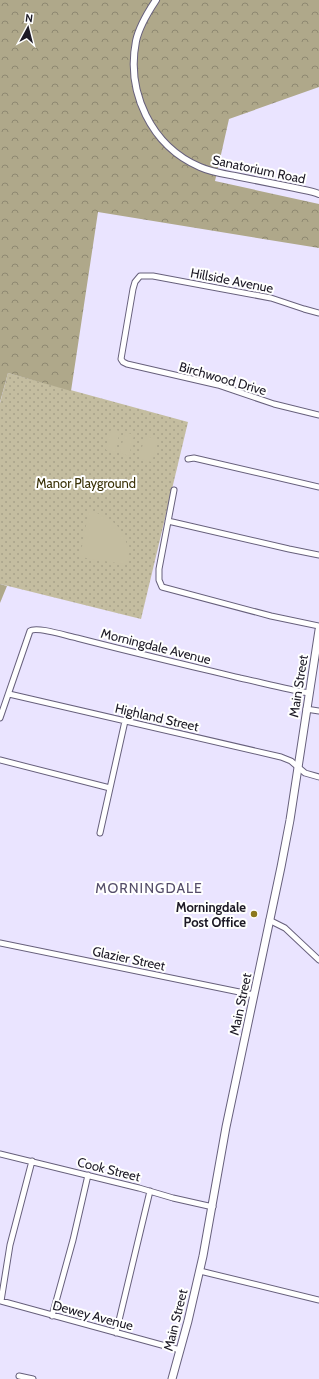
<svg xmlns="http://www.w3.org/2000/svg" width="319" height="1379" viewBox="0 0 319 1379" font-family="Cabin,sans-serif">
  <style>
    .grass { fill: url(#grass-dots) }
    .forest { fill: url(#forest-crowns) }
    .pitch { fill: #c4bda0 }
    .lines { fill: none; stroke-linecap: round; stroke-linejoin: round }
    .minor-casing { stroke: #67607c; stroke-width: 7 }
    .tertiary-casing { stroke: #67607c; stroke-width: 8 }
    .secondary-casing { stroke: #67607c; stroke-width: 9 }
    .minor { stroke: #fff; stroke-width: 5 }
    .tertiary { stroke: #fff; stroke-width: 6 }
    .secondary { stroke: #fff; stroke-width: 7 }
    .poi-dot { fill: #8c781d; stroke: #fff; stroke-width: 1.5 }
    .labels { text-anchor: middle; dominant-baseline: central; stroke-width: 4; stroke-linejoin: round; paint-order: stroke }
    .street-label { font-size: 13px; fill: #1c1925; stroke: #fff }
    .park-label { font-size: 13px; fill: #393006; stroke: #fff }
    .poi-label { font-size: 13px; font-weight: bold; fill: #1c1925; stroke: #fff; text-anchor: end }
    .neighbourhood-label { font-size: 14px; letter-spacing: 1px; fill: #554e6a; stroke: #fff }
  </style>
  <defs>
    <pattern id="grass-dots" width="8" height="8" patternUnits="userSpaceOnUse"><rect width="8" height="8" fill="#c4bda0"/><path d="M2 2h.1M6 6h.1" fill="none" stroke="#a8a28a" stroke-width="1.8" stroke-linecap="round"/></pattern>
    <pattern id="forest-crowns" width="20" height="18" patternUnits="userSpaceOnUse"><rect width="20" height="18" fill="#afa88a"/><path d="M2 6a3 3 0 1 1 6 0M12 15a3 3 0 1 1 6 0" fill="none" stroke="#8e8871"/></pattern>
  </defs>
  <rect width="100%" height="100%" fill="#eae4ff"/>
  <path class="grass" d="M8,373L188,422L141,619L0,584V403Z"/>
  <path class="forest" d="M0,0H319V87L229,119L215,181L319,204V248L98,212L71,391L8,373L0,402Z
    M0,584L7,586L0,603Z"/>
  <path class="pitch" d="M111,429L120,431L115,452L106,450Z
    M125,432L134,435L129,456L120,453Z
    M145,436L158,439L152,462L139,459Z
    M89,510C119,520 129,534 129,565L80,557Z"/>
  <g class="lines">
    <defs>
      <path id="minor" d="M319,313L304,309L271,298L153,276H140L135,282L133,289L121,359L123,362L127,364L218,385L274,404L319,415
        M188,459L194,458L319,487
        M174,490L159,569V580L162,587L271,616L319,626
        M168,521L289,549L319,555
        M9,694L281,757L291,761L305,773L319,777
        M306,709L319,711
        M0,718L30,631C36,626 67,636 77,638C131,652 186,665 240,678C263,683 286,689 309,693
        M0,760L110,788
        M100,833L125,721
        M269,920L285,928L319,960
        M0,943L254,995
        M0,1154L139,1188L173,1198L213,1207
        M32,1161L10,1245L1,1301L180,1350
        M200,1271L319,1300
        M52,1316L73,1240L88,1175
        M116,1333L150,1191
        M19,1376L33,1379"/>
      <path id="tertiary" d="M156,0C148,12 139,27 136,41C126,92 151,146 200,167C211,172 224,174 235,176C255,180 275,184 295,188C303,190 312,191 319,194"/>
      <path id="secondary" d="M172,1379L188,1321L203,1256L226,1127L281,867L290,820L319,630"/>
    </defs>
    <use href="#minor" class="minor-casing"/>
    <use href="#tertiary" class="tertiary-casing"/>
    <use href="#secondary" class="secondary-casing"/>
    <use href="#minor" class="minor"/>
    <use href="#tertiary" class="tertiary"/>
    <use href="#secondary" class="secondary"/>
  </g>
  <circle class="poi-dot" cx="254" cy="914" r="4"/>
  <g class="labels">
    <g class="street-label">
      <text transform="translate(259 169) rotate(12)">Sanatorium Road</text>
      <text transform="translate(232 280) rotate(11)">Hillside Avenue</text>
      <text transform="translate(223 378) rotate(16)">Birchwood Drive</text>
      <text transform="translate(156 646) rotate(14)">Morningdale Avenue</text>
      <text transform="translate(298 686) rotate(-81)">Main Street</text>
      <text transform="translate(157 717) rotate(13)">Highland Street</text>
      <text transform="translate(129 958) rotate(12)">Glazier Street</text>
      <text transform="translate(240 1004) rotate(-78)">Main Street</text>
      <text transform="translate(109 1169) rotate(14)">Cook Street</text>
      <text transform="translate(93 1315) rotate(15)">Dewey Avenue</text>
      <text transform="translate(175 1320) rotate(-76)">Main Street</text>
    </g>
    <g class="park-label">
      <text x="86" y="483">Manor Playground</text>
    </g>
    <g class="poi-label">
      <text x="246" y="907">Morningdale<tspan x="246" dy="15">Post Office</tspan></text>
    </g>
    <g class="neighbourhood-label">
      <text x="149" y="888">MORNINGDALE</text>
    </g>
  </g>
  <g transform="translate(28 28) rotate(7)" stroke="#ffffff" stroke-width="3" paint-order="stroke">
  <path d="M0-3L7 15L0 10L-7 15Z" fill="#1c1925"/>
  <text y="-6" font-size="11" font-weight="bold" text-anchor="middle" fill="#1c1925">N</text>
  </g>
</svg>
